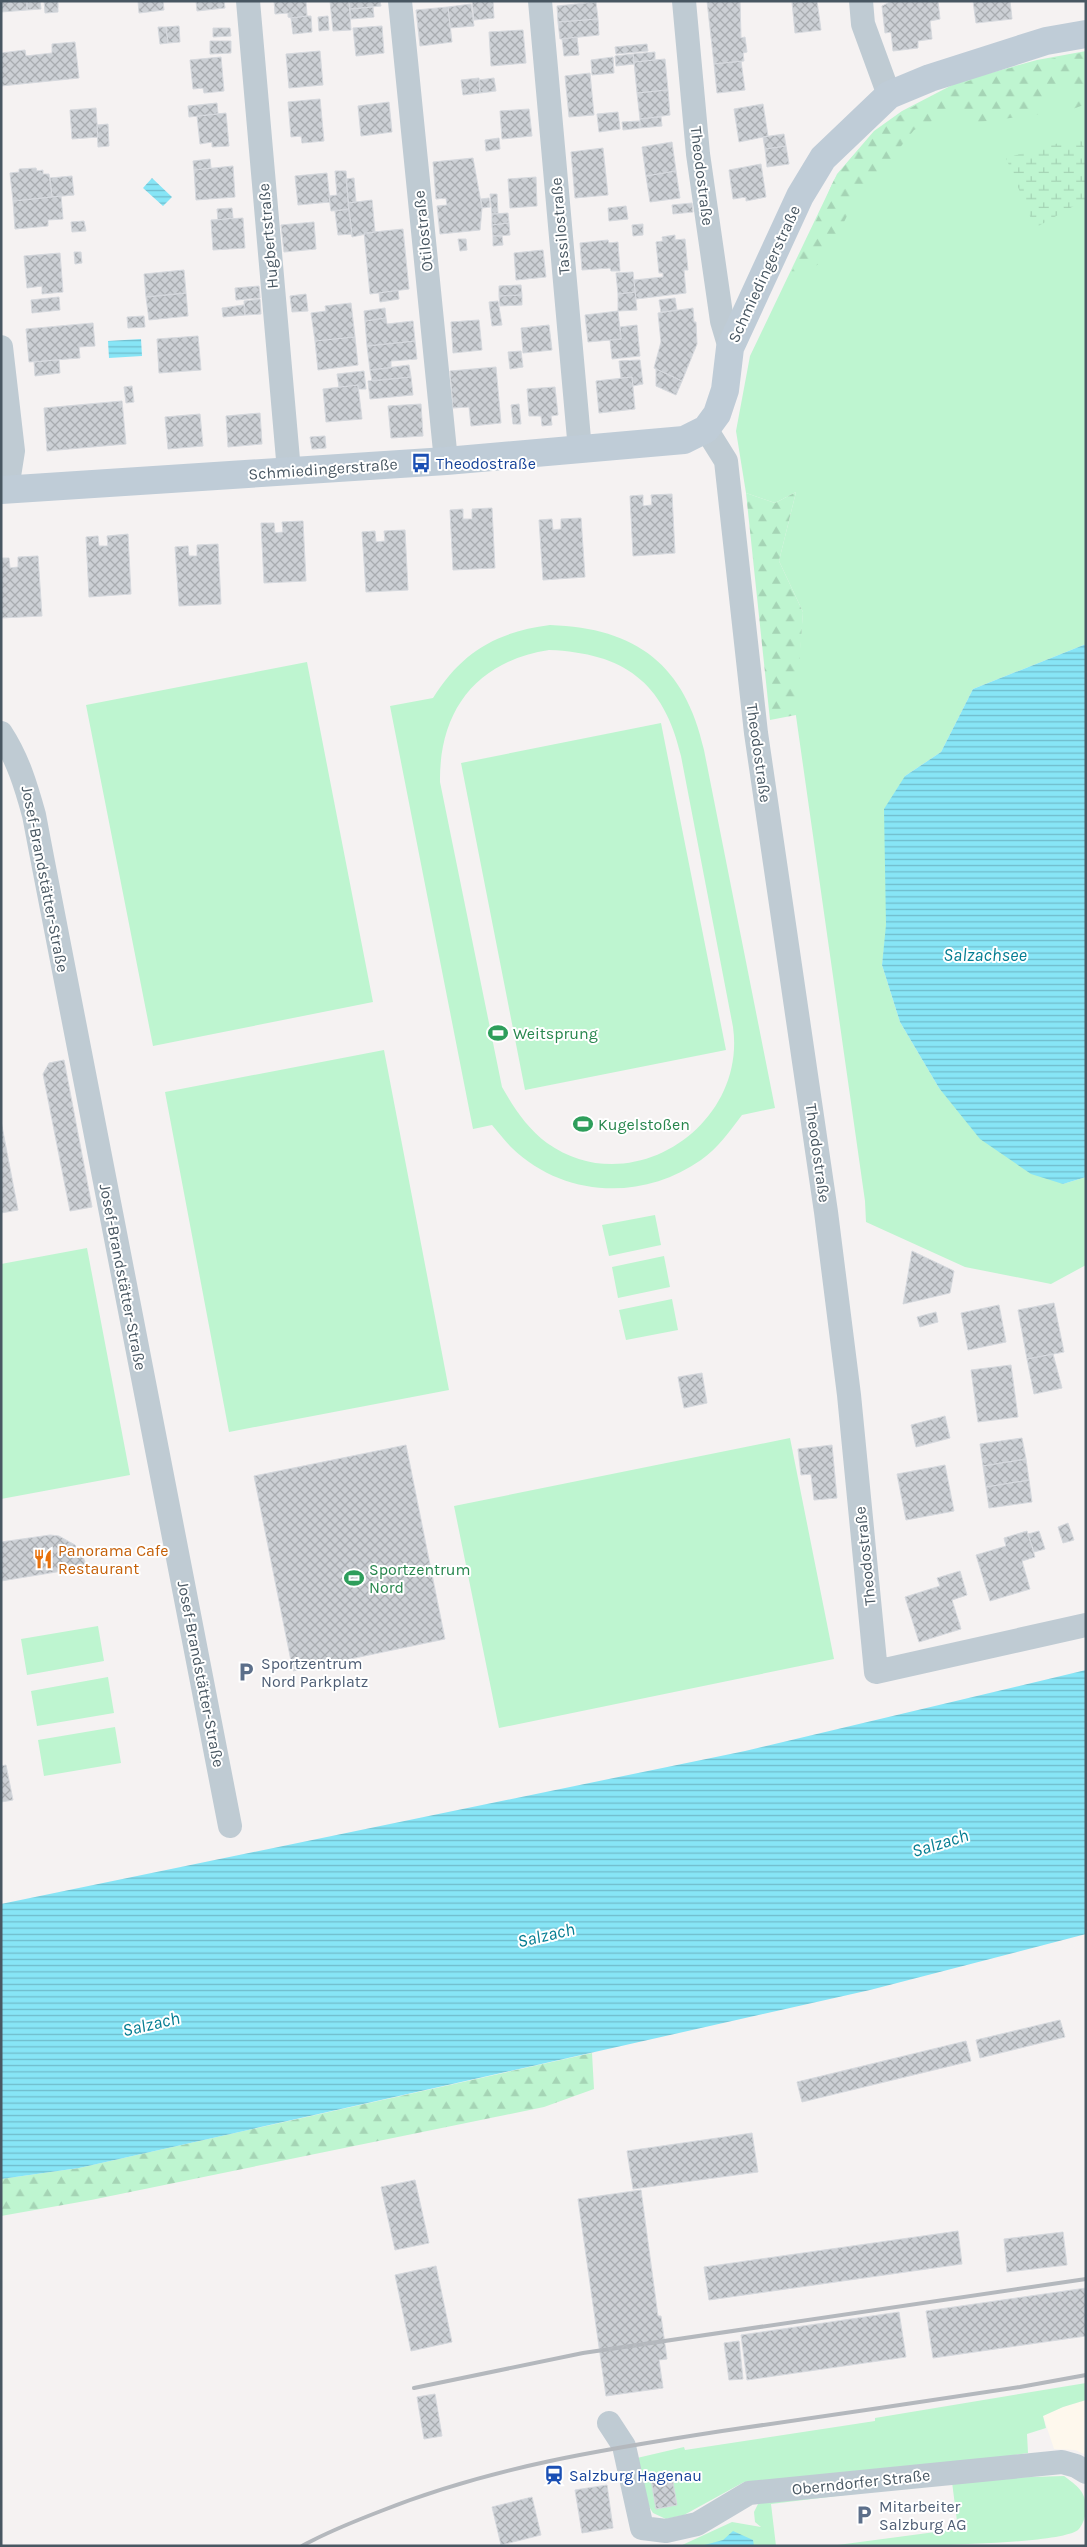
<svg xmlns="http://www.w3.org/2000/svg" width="1087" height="2547" viewBox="0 0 1087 2547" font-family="Karla,sans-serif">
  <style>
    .commercial { fill: #fef8ed }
    .green { fill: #bef5d0; fill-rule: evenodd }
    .forest { fill: url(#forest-firs) }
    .wetland { fill: url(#wetland-marsh) }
    .water { fill: url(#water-rules) }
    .building { fill: url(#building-cross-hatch); stroke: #d6d9de }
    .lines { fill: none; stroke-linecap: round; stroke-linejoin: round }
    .street { stroke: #bfcbd3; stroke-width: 24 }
    .secondary { stroke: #bfccd7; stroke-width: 28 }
    .rail { stroke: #b4b8bd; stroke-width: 4 }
    .labels { text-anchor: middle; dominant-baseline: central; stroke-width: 4; stroke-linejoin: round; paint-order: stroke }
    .street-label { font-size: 16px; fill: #485762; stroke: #fff }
    .transit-label { font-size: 16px; fill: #164399; stroke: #fff; text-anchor: start }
    .leisure-label { font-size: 16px; fill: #27864d; stroke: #fff; text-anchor: start }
    .food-label { font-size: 16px; fill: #c56008; stroke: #fff; text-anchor: start }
    .service-label { font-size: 16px; fill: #4e5e75; stroke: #fff; text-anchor: start }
    .water-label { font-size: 18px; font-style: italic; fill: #047d92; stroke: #fff }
  </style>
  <defs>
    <pattern id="forest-firs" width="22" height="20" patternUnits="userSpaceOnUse" patternTransform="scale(1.25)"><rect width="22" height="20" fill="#bef5d0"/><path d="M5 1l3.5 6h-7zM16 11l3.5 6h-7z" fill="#a5d4b5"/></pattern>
    <pattern id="wetland-marsh" width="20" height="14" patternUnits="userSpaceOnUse" patternTransform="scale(1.25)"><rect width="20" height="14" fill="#bef5d0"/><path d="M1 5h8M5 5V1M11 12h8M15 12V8" fill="none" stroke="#a5d4b5"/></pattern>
    <pattern id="water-rules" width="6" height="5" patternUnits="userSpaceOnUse" patternTransform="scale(1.25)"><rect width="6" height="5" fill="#87e5f6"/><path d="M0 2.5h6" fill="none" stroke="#70bccb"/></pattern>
    <pattern id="building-cross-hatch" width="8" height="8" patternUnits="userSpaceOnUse" patternTransform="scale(1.25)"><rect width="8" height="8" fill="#ccd0d5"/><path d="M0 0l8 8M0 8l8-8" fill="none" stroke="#a8acb0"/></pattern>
  </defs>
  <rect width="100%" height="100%" fill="#f5f2f2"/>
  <path class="commercial" d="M1086,2400V2455L1075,2450L1054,2449L1043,2416L1063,2407Z"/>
  <path class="green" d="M1086,51V644L973,689L941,752L905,776L882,965L900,1022L939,1088L1063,1184L1086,1177V1265L1051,1284L965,1267L866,1222L865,1201L795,709L803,612L779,561L796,492L775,503L746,493L736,431L750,356L837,174L874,131L902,111L958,82L1037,60Z
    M550,625C637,628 685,665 704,750L775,1108L742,1115C730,1131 718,1148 701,1160C643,1201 564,1198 512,1148C505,1141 499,1133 492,1125L473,1129L390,706L433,698C462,652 496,632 550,625ZM549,650C624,653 664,682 681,756L733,1027C747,1126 631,1203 547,1143C527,1128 514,1108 502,1087L440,782C439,710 477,661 549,650Z
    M307,662L373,1002L153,1046L86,705Z
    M661,723L726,1050L525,1090L461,763Z
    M384,1050L449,1390L229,1432L165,1092Z
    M655,1215L661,1245L609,1256L602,1225Z
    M87,1248L130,1475L1,1499V1264Z
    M664,1256L670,1287L618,1298L612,1267Z
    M672,1299L678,1330L626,1340L619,1310Z
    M790,1438L834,1659L499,1728L454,1506Z
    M98,1626L104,1661L27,1675L21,1639Z
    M108,1677L114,1713L37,1726L31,1691Z
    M115,1727L121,1763L44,1776L38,1740Z
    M1086,2383V2400L1063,2407L1043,2416L1046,2428L1027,2434L1028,2453L957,2464L744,2482L684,2515L666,2519L653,2513L645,2500L637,2458L684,2447L685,2450L875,2421V2418Z
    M1064,2476C1077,2486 1086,2491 1086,2509C1086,2515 1083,2525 1078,2530C1055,2547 871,2546 830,2546L958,2529L952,2482L771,2504L776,2546H680L732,2522L761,2527L755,2522L754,2512L758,2504L770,2501L961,2479Z"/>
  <path class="forest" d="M1086,52V104L1073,109L1071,79L1060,84L1040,114L972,123L953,111L914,130L850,210L825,260L794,279L791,273C802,250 813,227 824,204C828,194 832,181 839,173C901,91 989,70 1086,52Z
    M796,492L779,561L803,612L796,715L770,720L746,493L775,503Z
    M592,2053L594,2089L544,2107L91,2200L1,2216V2179L79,2168Z"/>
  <path class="wetland" d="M1080,137L1086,153V199L1035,228L1006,158Z"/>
  <path class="water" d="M152,178L172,197L163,206L143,188Z
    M141,339L142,356L109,358L108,341Z
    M1086,644V1177L1063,1184L1031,1174L980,1139L939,1088L900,1022L882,965L886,925L884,809L905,776L941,752L973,689Z
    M1086,1670V1934L870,1990L79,2168L1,2179V1904L745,1751Z
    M733,2531L753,2540L754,2546H701L723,2540Z"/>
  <path class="building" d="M1,1H27V10L1,12Z
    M27,1H40L41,9L27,10Z
    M44,1H58V12L45,13Z
    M138,1H163L164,10L139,13Z
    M196,1H224L225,8L197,11Z
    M274,1H306L307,16L291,18L288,17V13L275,14Z
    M330,1H349L351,30L333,31Z
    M349,1H380L381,6L350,9Z
    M472,1H493L494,18L474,20Z
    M707,1H740L741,38L745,37L747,52L743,53L744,61L714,64Z
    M817,1L821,30L795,33L792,2Z
    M938,1L940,19L930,21L932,39L918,41V48L893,51L891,32L885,33L882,6L892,1Z
    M973,1H1010L1012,19L976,23Z
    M596,2L598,19L558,22L557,6Z
    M471,4L474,26L450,28L448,7Z
    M373,7L374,17L351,19L350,9Z
    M448,7L452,42L420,46L416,10Z
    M307,16H311L312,32L293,34L291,18Z
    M328,16L329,30L319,31L318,17Z
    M598,19L599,35L560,39L558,22Z
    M179,26L180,42L168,43L166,27Z
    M382,26L384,53L356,56L353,28Z
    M158,27H166L168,43L160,44Z
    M213,28H230L231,36L213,37Z
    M523,30L526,63L491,66L489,32Z
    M577,37L579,55L564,56L562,39Z
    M210,41H231V53L210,54Z
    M75,42L79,78L1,86V53L25,50L26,56L52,53V44Z
    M647,44L648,51L616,54L615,47Z
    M320,51L323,85L289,88L286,54Z
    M655,52V60L634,62L633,54Z
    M633,54L634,64L616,66L615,56Z
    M221,57L224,91L204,93L203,88L193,89L190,60Z
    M613,57L614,73L592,75L591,60Z
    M665,59L668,90L637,93L634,62Z
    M741,61L745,90L717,93L714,64Z
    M590,73L594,115L569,117L565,76Z
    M479,78L480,93L463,95L461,80Z
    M494,78L496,91L480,93L479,80Z
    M668,90L670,115L640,119L637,93Z
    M320,99L324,141L302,143L301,136L291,137L288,102Z
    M389,102L392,132L361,136L358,106Z
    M217,103L218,114L189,117L188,106Z
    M763,104L768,136L739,142L734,109Z
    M96,108L98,137L72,139L70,110Z
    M529,109L532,136L502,139L500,111Z
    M618,112L620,129L599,132L597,114Z
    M226,113L229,146L212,147V142L200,144L197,116Z
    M661,117L662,126L640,128V119Z
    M640,121V128L623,130L622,122Z
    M108,124L109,146L98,147L97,125Z
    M784,134L786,146L765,149L763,137Z
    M499,138L500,149L486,151L485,140Z
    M672,142L676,171L646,176L642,147Z
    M786,146L789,164L767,167L765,149Z
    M603,148L608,195L575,198L571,152Z
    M473,158L482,208L480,230L440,234L437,206L447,205L446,198L436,199L433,162Z
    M210,159L211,168L194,170L193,161Z
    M761,164L766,197L746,201V197L733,199L729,170Z
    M233,166L235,197L196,200L194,170Z
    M36,168L37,171L43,170V174H49L52,197L13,201L10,173L19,172V169Z
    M335,171H346L349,209L331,211L329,196L337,195Z
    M676,171L680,198L650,202L646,176Z
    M327,173L330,202L298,205L295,176Z
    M72,176L74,195L52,197L50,178Z
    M536,177L537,206L510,208L508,179Z
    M354,178L356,202L348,203L346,179Z
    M490,194H497L498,214H492Z
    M61,196L63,219L48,220V226L15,229L13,201Z
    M489,198L490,207L482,208L481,199Z
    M372,200L375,232L352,237L348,203Z
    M692,203L693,212L673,214L672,205Z
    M626,206L628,219L609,221L608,208Z
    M232,208L233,218L218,220L217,209Z
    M349,209L352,234L338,235L335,211Z
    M508,213L509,223L492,225V214Z
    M243,218L245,248L213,250L211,220Z
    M84,221L86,231L72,232L71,222Z
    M314,222L316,249L284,252L281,225Z
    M509,223L510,235L493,236L492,225Z
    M643,224V235L633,236L632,225Z
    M403,229L409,289L370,294L364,233Z
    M675,235V240L685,239L688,270H684L686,293L636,299L634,280L663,277V273H659L656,242L663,241L662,237Z
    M493,236H502L503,245L493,246Z
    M458,239H466L467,250L460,251Z
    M608,240L609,243L618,242L620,271H611L610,268L582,270L580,243Z
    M543,250L546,277L516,280L514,253Z
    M74,252H81L82,263L75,264Z
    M60,253L63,292L42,294V286L27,288L24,256Z
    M184,270L186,293L146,297L144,274Z
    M633,272L635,292L618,294L616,273Z
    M521,285L522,295L499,296V286Z
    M259,286L260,298L236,300L235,288Z
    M398,290L399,299L380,302L379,293Z
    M635,292L637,310L618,311V294Z
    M186,293L188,316L149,320L146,297Z
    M306,294L308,311L292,312L290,296Z
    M522,295V305L500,306L499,296Z
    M59,297L60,310L32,313L31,300Z
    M675,298L677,310L661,312L659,300Z
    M260,299L261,314L245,315L244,301Z
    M498,301L502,325L492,326L489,302Z
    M351,303L355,337L315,341L311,313L326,311L325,306Z
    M244,305L245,315L223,317L222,308Z
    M385,308L386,318L365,321L364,311Z
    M693,308L694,322H696L697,344L682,381L654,368L661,342L658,313Z
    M618,311L621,339L588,342L585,315Z
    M144,316L145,327L128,328L127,317Z
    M386,318L387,324L413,321L415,341L367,346L365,321Z
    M479,320L482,350L453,353L451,322Z
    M93,323L95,346L79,347L80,358L29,362L26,329Z
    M549,325L552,350L523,353L521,328Z
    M637,325L640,356L612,359L610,340L621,339L620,327Z
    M198,336L201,370L159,373L157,339Z
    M355,337L358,365L318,370L315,341Z
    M415,341L417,359L391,361V368L370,370L367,346Z
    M521,351L523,367L510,369L508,352Z
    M59,360L60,373L35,376L34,362Z
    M640,360L643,384L633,386L632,377L621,378L619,361Z
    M409,365L411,377L372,381L370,370Z
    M496,367L501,423L471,426L469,407L453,408L450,371Z
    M656,369L682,381L676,395L656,386Z
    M364,371L366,389H358V385L339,387L337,374Z
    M411,377L413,395L370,399L368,381Z
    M632,377L635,409L599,413L596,381Z
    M358,385L362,419L326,422L323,389Z
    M132,386L134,402L126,403L124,387Z
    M555,387L558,415L551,416L552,425L542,426L541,416H529L527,389Z
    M122,401L126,444L47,451L44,408Z
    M421,404L423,436L391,438L388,406Z
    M519,404L521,424H513L511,405Z
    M260,413L262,444L228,447L226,416Z
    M200,414L203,446L168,449L165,417Z
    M325,436L326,448L312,449L310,437Z
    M672,494L675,553L633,556L630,496L643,495V506L652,505L651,495Z
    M492,508L495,568L453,570L450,510L463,509V519H472V509Z
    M581,518L585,577L543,580L539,520L552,519L553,530L561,529V519Z
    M303,521L306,581L264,583L261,523H274L275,533L283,532L282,522Z
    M405,530L408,590L366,592L362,532L375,531L376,542L385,541L384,531Z
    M128,534L131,594L89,597L86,537L98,536L99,546H108L107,536Z
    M218,544L221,604L179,606L175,547L188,546L189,556H197V545Z
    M38,556L42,616L1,618V558H9L10,568L18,567V557Z
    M64,1060L92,1207L70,1211L43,1074L49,1063Z
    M1,1121L18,1210L1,1213Z
    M912,1251L954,1271L950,1293L903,1304Z
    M1054,1303L1064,1352L1027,1359L1018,1310Z
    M999,1305L1006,1342L968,1350L961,1313Z
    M936,1312L938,1322L920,1327L917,1317Z
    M1053,1354L1062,1388L1034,1394L1027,1359Z
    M1011,1365L1018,1417L978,1422L971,1370Z
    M702,1373L707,1403L684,1408L678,1377Z
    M945,1416L950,1438L916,1447L911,1425Z
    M1022,1438L1026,1459L983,1466L980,1444Z
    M406,1445L445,1639L293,1671L254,1476Z
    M832,1445L837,1498L814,1500L811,1474L801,1475L798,1449Z
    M1026,1459L1029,1480L986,1487L983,1466Z
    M945,1465L954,1511L906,1520L897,1474Z
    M1029,1480L1032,1502L989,1508L986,1487Z
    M1068,1523L1074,1540L1063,1543L1058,1527Z
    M1027,1531L1035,1557L1022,1561L1030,1589L990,1601L976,1555L1006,1546L1004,1538Z
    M1039,1531L1045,1549L1034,1552L1028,1534Z
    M50,1535L59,1536L75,1545L81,1552L87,1567L1,1581V1542Z
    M960,1571L967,1595L952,1600L961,1629L919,1642L905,1597L940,1586L937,1578Z
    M6,1765L13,1800L1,1802V1766Z
    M1060,2020L1065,2037L980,2058L976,2040Z
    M966,2041L971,2061L802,2102L797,2082Z
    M752,2133L758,2172L633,2189L627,2151Z
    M415,2180L429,2243L395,2250L381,2187Z
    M641,2190L658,2316H661L667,2359L659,2360L663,2388L606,2396L578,2199Z
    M958,2231L962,2264L709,2300L704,2267Z
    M1063,2232L1067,2265L1007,2272L1004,2239Z
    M436,2266L452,2342L411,2351L395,2275Z
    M1086,2288V2336L933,2358L926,2311Z
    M899,2312L906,2357L747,2380L741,2335Z
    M739,2341L743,2379L729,2380L724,2343Z
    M435,2394L442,2436L424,2439L417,2397Z
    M671,2471L677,2505L656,2509L650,2474Z
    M607,2485L613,2528L582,2533L575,2490Z
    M532,2497L541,2535L501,2545L492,2507Z"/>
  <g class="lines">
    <path class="street" d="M248,1L289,471
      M400,1L446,461
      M540,1L580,450
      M684,1L698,154L722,321L730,348
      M861,1L863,24L889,95
      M1,347L13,451L7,489
      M706,429L726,461L756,733L826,1212L849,1395L876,1672L1086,1625
      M1,733C18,759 26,786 34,815C98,1152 167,1488 230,1826
      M609,2423L624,2446L642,2528L666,2531L697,2524L749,2493L1062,2462L1076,2466L1086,2472"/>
    <path class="secondary" d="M1,490L446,461L684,440L706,429L717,414L725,390L730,348L800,196L823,158L889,95L930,78L1046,41L1086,34"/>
    <path class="rail" d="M414,2388L583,2353L1086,2279
      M302,2546C327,2532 355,2521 381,2511C491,2467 605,2449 722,2431C821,2417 921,2402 1020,2387L1086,2375"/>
  </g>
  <defs>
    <symbol id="bus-bare" viewBox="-9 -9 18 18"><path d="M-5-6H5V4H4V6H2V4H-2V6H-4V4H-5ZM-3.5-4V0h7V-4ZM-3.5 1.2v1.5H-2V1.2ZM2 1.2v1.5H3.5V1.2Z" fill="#1a4fb4" stroke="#fff" stroke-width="2.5" paint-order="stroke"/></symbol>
    <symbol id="stadium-bare" viewBox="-9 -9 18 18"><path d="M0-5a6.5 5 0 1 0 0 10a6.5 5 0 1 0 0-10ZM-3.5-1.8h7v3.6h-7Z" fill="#2e9e5b" stroke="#fff" stroke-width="2.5" paint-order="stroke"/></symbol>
    <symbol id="restaurant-bare" viewBox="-9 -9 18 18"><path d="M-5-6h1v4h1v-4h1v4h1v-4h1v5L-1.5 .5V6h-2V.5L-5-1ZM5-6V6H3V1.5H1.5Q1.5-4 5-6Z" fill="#e8710a" stroke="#fff" stroke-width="2.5" paint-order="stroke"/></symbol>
    <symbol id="parking-bare" viewBox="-9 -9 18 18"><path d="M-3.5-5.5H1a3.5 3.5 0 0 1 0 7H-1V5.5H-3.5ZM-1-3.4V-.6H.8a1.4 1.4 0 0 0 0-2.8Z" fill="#5c6f8a" stroke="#fff" stroke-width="2.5" paint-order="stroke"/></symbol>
    <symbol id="station-bare" viewBox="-9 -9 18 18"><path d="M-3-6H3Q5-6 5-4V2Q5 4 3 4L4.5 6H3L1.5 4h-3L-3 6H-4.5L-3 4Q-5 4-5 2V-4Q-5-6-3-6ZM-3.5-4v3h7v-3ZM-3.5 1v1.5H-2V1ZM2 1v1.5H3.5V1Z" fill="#1a4fb4" stroke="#fff" stroke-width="2.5" paint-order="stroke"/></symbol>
  </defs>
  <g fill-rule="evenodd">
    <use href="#bus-bare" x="407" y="449" width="28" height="28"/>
    <use href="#stadium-bare" x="484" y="1019" width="28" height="28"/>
    <use href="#stadium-bare" x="569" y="1110" width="28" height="28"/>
    <use href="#restaurant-bare" x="29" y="1545" width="28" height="28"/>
    <use href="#stadium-bare" x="340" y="1564" width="28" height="28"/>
    <use href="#parking-bare" x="232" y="1658" width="28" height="28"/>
    <use href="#station-bare" x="540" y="2461" width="28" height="28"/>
    <use href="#parking-bare" x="850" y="2501" width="28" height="28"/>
  </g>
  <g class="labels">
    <g class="street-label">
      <text transform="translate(702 176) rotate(83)">Theodostraße</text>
      <text transform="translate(560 226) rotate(-95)">Tassilostraße</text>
      <text transform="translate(423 231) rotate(-96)">Otilostraße</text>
      <text transform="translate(268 236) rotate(-95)">Hugbertstraße</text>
      <text transform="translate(764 274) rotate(-65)">Schmiedingerstraße</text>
      <text transform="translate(323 469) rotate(-4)">Schmiedingerstraße</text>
      <text transform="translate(759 753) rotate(82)">Theodostraße</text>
      <text transform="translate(45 879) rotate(79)">Josef-Brandstätter-Straße</text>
      <text transform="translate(818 1153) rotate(82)">Theodostraße</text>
      <text transform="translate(123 1277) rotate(79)">Josef-Brandstätter-Straße</text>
      <text transform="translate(865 1556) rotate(-96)">Theodostraße</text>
      <text transform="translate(201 1674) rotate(79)">Josef-Brandstätter-Straße</text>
      <text transform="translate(861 2482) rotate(-6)">Oberndorfer Straße</text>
    </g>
    <g class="transit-label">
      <text x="436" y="463">Theodostraße</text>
      <text x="569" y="2475">Salzburg Hagenau</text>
    </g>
    <g class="leisure-label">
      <text x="513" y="1033">Weitsprung</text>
      <text x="598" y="1124">Kugelstoßen</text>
      <text x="369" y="1569">Sportzentrum<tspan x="369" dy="18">Nord</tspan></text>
    </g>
    <g class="food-label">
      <text x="58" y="1550">Panorama Cafe<tspan x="58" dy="18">Restaurant</tspan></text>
    </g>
    <g class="service-label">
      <text x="261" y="1663">Sportzentrum<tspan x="261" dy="18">Nord Parkplatz</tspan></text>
      <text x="879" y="2506">Mitarbeiter<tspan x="879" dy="18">Salzburg AG</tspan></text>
    </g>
    <g class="water-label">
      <text x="985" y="955">Salzachsee</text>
      <text transform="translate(940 1843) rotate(-17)">Salzach</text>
      <text transform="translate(546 1935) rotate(-13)">Salzach</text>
      <text transform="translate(151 2024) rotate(-13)">Salzach</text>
    </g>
  </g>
  <rect width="1087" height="2547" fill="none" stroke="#485762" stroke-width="5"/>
</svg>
